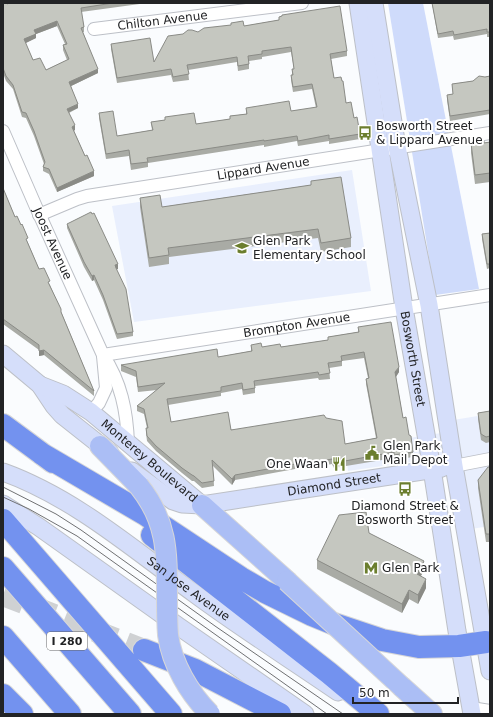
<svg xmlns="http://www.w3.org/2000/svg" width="493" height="717" viewBox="0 0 493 717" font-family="'DejaVu Sans',sans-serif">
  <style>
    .built { fill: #e9effd }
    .green { fill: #cfdbfb }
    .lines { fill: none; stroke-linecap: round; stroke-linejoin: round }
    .motorway-tunnel { stroke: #cfd1d3; stroke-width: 22; stroke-dasharray: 22 11; stroke-linecap: butt }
    .minor-casing { stroke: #bdc0c7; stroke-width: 14 }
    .secondary-casing { stroke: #bdc0c7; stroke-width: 19 }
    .primary-casing { stroke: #d7d7d8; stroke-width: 22 }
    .motorway-casing { stroke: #d7d7d8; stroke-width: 24 }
    .minor { stroke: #fff; stroke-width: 12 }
    .secondary { stroke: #d5defa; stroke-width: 17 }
    .primary { stroke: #abbef5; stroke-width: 20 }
    .motorway { stroke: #7392ef; stroke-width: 22 }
    .tram { stroke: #707173; stroke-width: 1 }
    .primary-bridge-casing { stroke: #d7d7d8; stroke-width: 22; stroke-linecap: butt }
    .primary-bridge { stroke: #abbef5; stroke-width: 20 }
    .wall { fill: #a9aba5; fill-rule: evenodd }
    .shaded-wall { fill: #8a8b86 }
    .building { fill: #c5c7c0; stroke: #8a8b86; fill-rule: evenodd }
    .labels { text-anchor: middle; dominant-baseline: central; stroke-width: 4; stroke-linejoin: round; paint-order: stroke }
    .shield { fill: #fff; stroke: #646566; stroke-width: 1 }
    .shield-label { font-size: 11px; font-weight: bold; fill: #222325 }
    .street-label { font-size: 12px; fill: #222325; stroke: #fff }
    .poi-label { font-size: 12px; fill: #222325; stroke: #fff; text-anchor: start }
  </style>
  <rect width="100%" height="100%" fill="#fafcfe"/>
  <path class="built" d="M352,170L371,291L134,322L112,206Z
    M490,414V526L471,529L459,455L348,471L345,448L454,431L453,420Z"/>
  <path class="green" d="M388,3H423L479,289L435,295Z"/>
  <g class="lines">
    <path class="motorway-tunnel" d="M3,595L144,650"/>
    <defs>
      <g id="minor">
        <path id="s1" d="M94,29L302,3"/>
        <path id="s2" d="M3,131L36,207L103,355C121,382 127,411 128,444"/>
        <path id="s3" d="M39,215L77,199L87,196L490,133"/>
        <path id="s4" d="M103,355L490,295"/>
        <path d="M91,412L99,403L106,388L103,356"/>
        <path d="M454,466L490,459"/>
        <path d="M471,708L490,711"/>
      </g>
      <g id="secondary">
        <path id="s5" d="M358,3L404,308L432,469L457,631L472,714"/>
        <path d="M374,3L397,147L429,305L454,466L490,671"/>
        <path d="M3,354L40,385L54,406L62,415L110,453"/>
        <path id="s6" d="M40,385L63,394L91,412L202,505"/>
        <path id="s7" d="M132,471L173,501L182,504L202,505L442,468"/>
        <path id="s8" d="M3,472C75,498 134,550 195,594C241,628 290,659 338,692"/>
        <path d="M3,504L39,527L178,626L305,714"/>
      </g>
      <path id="primary" d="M100,446L139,486
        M202,505L287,581
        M402,687L432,714"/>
      <path id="motorway" d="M3,425L53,462
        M42,454L146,515L241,578L265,592L312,615L334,624L382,640L419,647L459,646L486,642
        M3,520L171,714
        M152,535L329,673L378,714
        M3,568L130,714
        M3,637L70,714
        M144,650L195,670L280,714
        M3,695L22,714"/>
    </defs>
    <use href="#minor" class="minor-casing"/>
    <use href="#secondary" class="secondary-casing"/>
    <use href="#primary" class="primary-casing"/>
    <use href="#motorway" class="motorway-casing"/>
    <use href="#minor" class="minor"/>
    <use href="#secondary" class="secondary"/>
    <use href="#primary" class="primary"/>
    <use href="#motorway" class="motorway"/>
    <path class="tram" d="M3,487L56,514L81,530L215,626L343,714
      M3,497L29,509L77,536L327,714"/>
    <defs>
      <path id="primary-bridge" d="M139,486C168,522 167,554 167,598C167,610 167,622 168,635C172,664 189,693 210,714
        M287,581L402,687"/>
    </defs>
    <use href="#primary-bridge" class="primary-bridge-casing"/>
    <use href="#primary-bridge" class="primary-bridge"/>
  </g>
  <path class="wall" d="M3,3L7,4L9,3H147L81,12L84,27V32H83L98,73L71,86L78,108L69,113L75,130L74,131L94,176L57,192L49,174L43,171V167L44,164L34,136L26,118L22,117L13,89L6,81L3,73ZM57,26L65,44L63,45V50L67,60L46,70L33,60L25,43L36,38V34Z
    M432,3H490V37H487V34L454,40L453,36L438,38Z
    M279,17L347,51V56L331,59L334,78L354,118L360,134V139L329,144V141L298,146L297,141L264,147V145L148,163V167L131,170L129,156L106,159L99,118V113L117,136L152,130L151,122L165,120V117L196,124L230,119V116L246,114V108L291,111L316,108L312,89L293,92L291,80V75H292V69H294L291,52L262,57V59L249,61V69L238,71L237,62L188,70L189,80L173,82L171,75L117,83L111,49V44L154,62L198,32L231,25V23L244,26L279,20Z
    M490,76V114L450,121L447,100V95L453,94L452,84L473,81L485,77Z
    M490,142V182L475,184L471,153V143H484Z
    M311,181L351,238V247L321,252L318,238L169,257V264L149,267L140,207V198L162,207L311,185Z
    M3,188L15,217L28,243L39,269L50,285L94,391V396L44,355L39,356V350L3,324Z
    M67,224L118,269H116L133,332V336L117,339L103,300L94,280L92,281L84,267L67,228Z
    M490,233V271V268L487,269L482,239V234Z
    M358,327L399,372L396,377L403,418L413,452V457L394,460V458L334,468L332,464L305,469H295L235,480L232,485L213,466L214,486L202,488L194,481H192L182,473L156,451L147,441L146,433V428H147L144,414L137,411V406L157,390L138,392L136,377L121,371V365L218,357L251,351V345L262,347H281L328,340V337L358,332ZM364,358L368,378L366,379V384L376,438L345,444L171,422L168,405L221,396V393L242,389L243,395L255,393V386L318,378L319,380L330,379L329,368L342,366V361Z
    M490,411V442L486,443L481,440L478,419V413Z
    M490,467V542H486L478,488V480Z
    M369,533L424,570L421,576L426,588L418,604L409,599L402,613L317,569V560Z"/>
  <path class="shaded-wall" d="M57,21V26L36,34V38L24,44V39L34,30Z
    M98,69V73L69,87V82Z
    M78,104V108L67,113V109Z
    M75,125V130L72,131V127Z
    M94,171V176L57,192V188Z
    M118,264V269L115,270V265Z
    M94,275V280L92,281V276Z
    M44,350V355L39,356V351Z
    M399,367V372L395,378V372Z
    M235,475V480L232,485V479Z
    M424,561V570L417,583V574Z
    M426,579V588L418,604V595Z
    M409,590V599L402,613V604Z"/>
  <path class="building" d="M3,3H7V4L9,3H113L81,8L84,27L81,28L98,69L69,82L78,104L67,109L75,125L72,127L85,156L87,155L94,171L57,188L49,169L43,167L45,162L34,131L26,113L22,112L13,85L6,76L3,68ZM57,21L67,44L63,45L69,59L46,70L40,58L33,60L24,39L36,34L34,30Z
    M432,3H490V32H487V29L454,35L453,31L438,34Z
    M340,6L347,51L330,54L334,78L341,77L342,81H343L346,103L351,102L354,118L357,117L360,134L329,139V135L298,141L297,136L264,141V140L147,158L148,162L131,164L129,150L106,154L99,113L113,111L117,136L153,130L151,122L165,120V117L194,113L196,124L230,119V116L247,114L246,108L289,101L291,111L317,107L312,84L293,87L291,75H293L292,69H294L291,47L262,51V54L248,56L249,64L238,66L237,57L187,65L189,74L173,77L171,69L117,78L111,44L150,38L154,62L168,36L183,34L188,30H192L198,32L204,28L231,25V23L243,21L244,26L279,20V17L282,16V15Z
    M479,76L485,77L490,76V110L450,116L447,95L453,94L452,84L473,81Z
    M484,141V143L490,142V173L475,175L471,143Z
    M341,177L351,238L321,243L318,229L168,248L169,255L149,258L140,198L160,195L162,207L311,185V181Z
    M3,188L15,217L17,216L21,225L22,224L28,238L26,239L39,269L44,268L50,281L48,282L61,309V312L94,391L44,350L39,351V345L3,319Z
    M91,212L92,214L94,213L118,264L115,265L116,268L126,289L133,332L117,334L103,295L94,275L92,276L84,262L67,224Z
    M490,233V266V264H487L482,234Z
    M391,322L399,367L395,372L403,418L406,417L409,435L411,436L413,452L394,455V452L334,463L332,459L305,464H295L235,475L232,479L212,460L214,481L202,483L194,476L192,475L182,468L156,446L147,436L146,428H148L144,409L137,406L165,383L138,387L136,371L121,365L217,349L218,357L252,351L251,345L261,343L262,347L280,344L281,347L328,340V337L359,332L358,327ZM364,352L369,378L366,379L377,438L345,444L342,421L326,418L324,415L231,430L228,412L171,422L167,399L221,391V387L242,383L243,390L255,388L254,381L318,372L319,375L330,373L328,363L342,361L341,356Z
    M490,411V436L486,437L481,434L478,413Z
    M488,467H490V534H486L478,480Z
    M366,512L369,533L424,561L417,574L426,579L418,595L409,590L402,604L317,560L339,515Z"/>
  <defs>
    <symbol id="bus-bare" viewBox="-9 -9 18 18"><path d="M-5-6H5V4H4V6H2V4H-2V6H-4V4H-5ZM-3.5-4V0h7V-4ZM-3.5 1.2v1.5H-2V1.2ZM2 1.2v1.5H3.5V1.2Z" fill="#6b7e2e" stroke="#fff" stroke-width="2.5" paint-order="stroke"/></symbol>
    <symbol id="school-bare" viewBox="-9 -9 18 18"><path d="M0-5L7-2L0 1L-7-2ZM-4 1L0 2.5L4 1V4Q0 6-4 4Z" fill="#6b7e2e" stroke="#fff" stroke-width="2.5" paint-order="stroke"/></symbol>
    <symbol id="civic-bare" viewBox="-9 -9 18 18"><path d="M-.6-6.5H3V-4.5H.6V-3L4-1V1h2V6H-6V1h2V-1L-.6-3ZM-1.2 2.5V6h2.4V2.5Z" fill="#6b7e2e" stroke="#fff" stroke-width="2.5" paint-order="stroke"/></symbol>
    <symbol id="restaurant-bare" viewBox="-9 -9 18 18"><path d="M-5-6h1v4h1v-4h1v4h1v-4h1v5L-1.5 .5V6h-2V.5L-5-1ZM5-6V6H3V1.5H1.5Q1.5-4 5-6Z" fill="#6b7e2e" stroke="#fff" stroke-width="2.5" paint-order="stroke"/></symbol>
    <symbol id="metro-bare" viewBox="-9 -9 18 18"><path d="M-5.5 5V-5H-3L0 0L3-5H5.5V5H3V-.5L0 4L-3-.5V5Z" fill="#6b7e2e" stroke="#fff" stroke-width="2.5" paint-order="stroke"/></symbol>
  </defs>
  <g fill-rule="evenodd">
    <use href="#bus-bare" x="355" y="123" width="20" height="20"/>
    <use href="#school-bare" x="232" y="238" width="20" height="20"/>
    <use href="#civic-bare" x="362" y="443" width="20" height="20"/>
    <use href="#restaurant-bare" x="329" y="454" width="20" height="20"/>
    <use href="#bus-bare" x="395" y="479" width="20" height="20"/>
    <use href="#metro-bare" x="361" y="558" width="20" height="20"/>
  </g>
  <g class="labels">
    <rect class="shield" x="47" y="632" width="40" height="18" rx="3"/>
    <g class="shield-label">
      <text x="67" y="641">I 280</text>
    </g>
    <g class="street-label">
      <text stroke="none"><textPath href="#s1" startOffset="69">Chilton Avenue</textPath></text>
      <text stroke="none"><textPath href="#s3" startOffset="230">Lippard Avenue</textPath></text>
      <text stroke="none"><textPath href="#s2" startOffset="123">Joost Avenue</textPath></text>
      <text stroke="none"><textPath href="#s4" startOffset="196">Brompton Avenue</textPath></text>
      <text stroke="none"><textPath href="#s5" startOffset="360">Bosworth Street</textPath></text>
      <text stroke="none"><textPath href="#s6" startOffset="134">Monterey Boulevard</textPath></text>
      <text stroke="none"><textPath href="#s7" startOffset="214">Diamond Street</textPath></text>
      <text stroke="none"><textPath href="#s8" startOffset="220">San Jose Avenue</textPath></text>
    </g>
    <g class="poi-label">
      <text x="376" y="126">Bosworth Street<tspan x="376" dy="14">&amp; Lippard Avenue</tspan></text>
      <text x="253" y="241">Glen Park<tspan x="253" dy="14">Elementary School</tspan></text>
      <text x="383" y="446">Glen Park<tspan x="383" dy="14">Mail Depot</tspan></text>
      <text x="328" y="464" text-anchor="end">One Waan</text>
      <text x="405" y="506" text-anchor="middle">Diamond Street &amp;<tspan x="405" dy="14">Bosworth Street</tspan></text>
      <text x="382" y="568">Glen Park</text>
    </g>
  </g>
  <rect width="493" height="717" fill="none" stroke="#222325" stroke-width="8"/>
  <path d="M353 697v6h105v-6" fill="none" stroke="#222325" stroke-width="2"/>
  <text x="359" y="697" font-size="12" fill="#222325" stroke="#ffffff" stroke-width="3" paint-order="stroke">50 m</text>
</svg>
